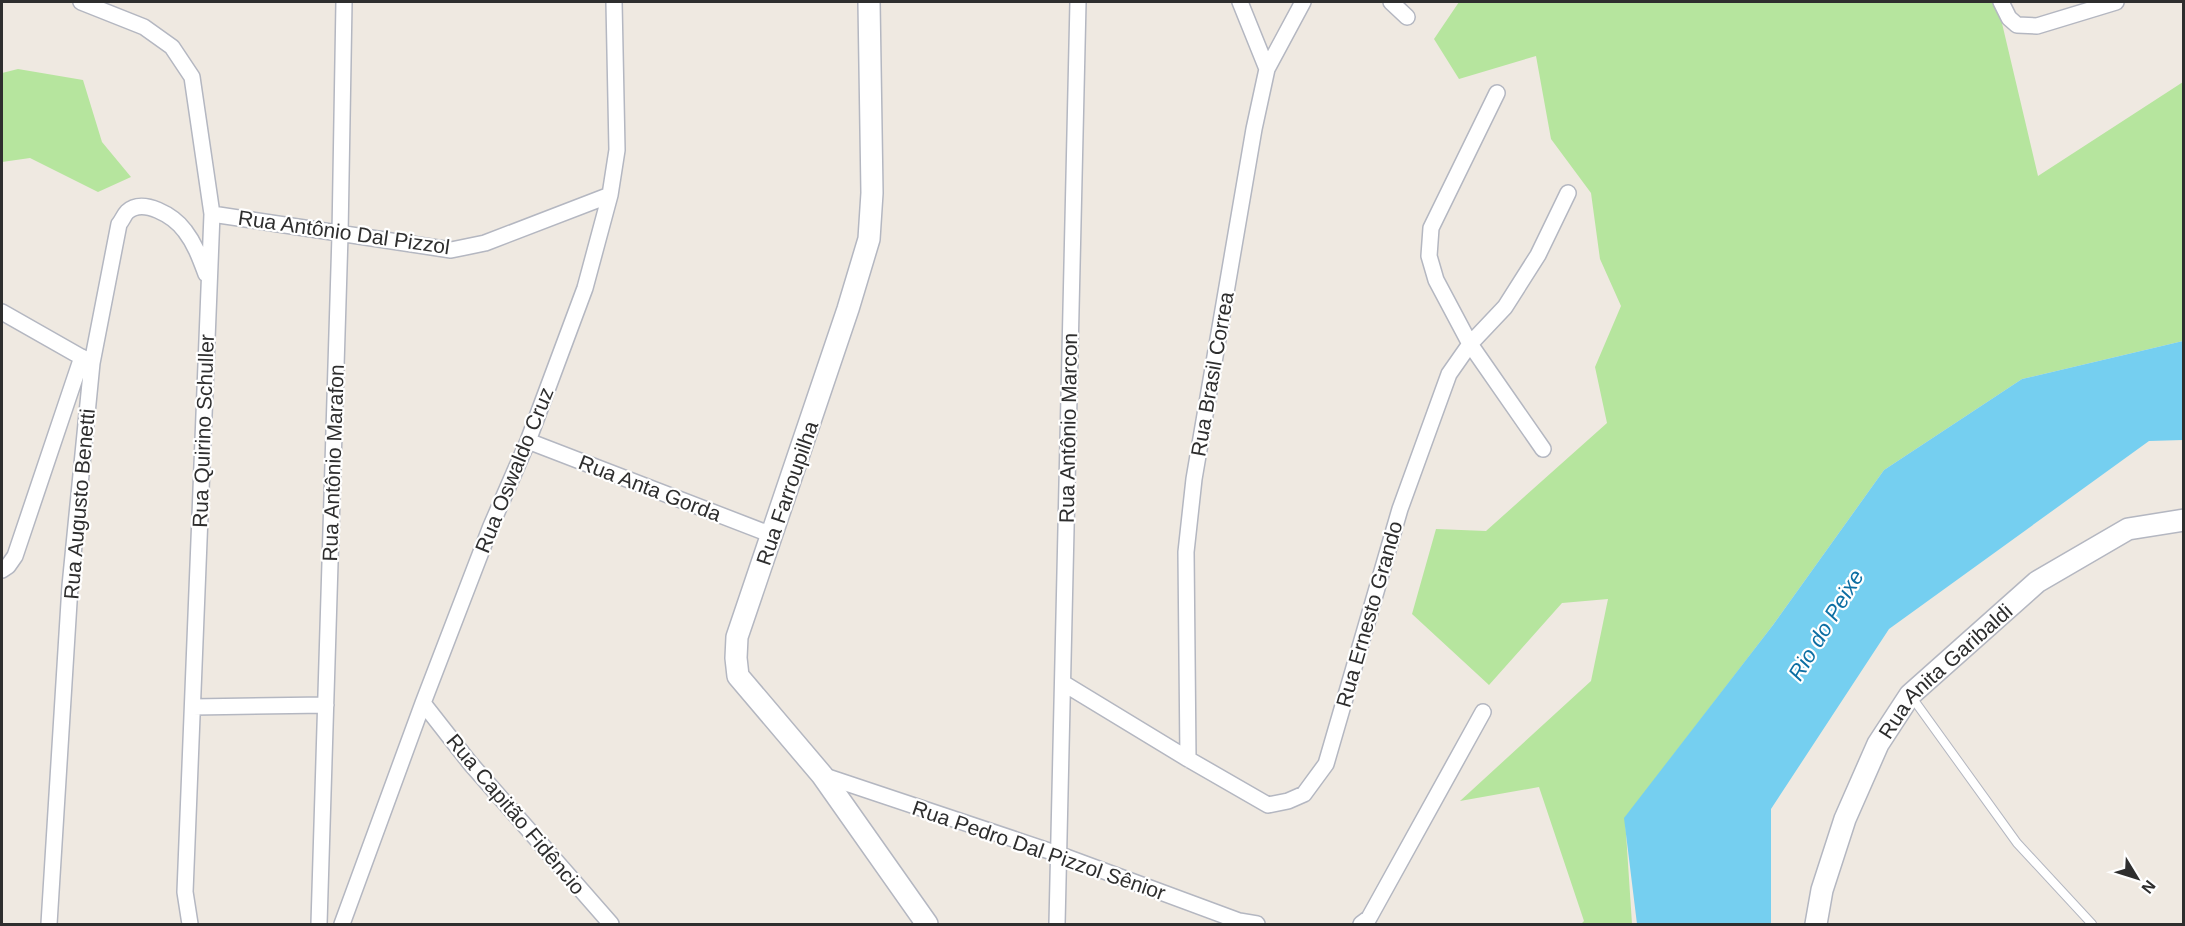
<svg xmlns="http://www.w3.org/2000/svg" width="2185" height="926" viewBox="0 0 2185 926" font-family="Arial,sans-serif">
  <style>
    .green { fill: #b6e59e }
    .water { fill: #75cff0 }
    .lines { fill: none; stroke-linecap: round; stroke-linejoin: round }
    .lane-casing { stroke: #b4b7c1; stroke-width: 10 }
    .street-casing { stroke: #b4b7c1; stroke-width: 18 }
    .secondary-casing { stroke: #b4b7c1; stroke-width: 24 }
    .lane { stroke: #fff; stroke-width: 8 }
    .street { stroke: #fff; stroke-width: 15 }
    .secondary { stroke: #fff; stroke-width: 21 }
    .labels { text-anchor: middle; dominant-baseline: central; stroke-width: 4.5; stroke-linejoin: round; paint-order: stroke }
    .street-label { font-size: 21px; fill: #2e2e2e; stroke: #fff }
    .water-label { font-size: 22px; font-style: italic; fill: #0d6fa3; stroke: #fff }
  </style>
  <rect width="100%" height="100%" fill="#efe9e1"/>
  <path class="green" d="M1459,2H1997L2038,176L2183,82V341L2022,379L1884,470L1773,625L1625,818L1632,924H1581L1584,921L1539,787L1460,801L1591,681L1608,599L1562,603L1489,685L1412,614L1436,529L1486,531L1607,423L1595,367L1621,306L1600,259L1591,193L1551,139L1536,56L1459,79L1434,39Z
    M18,69L83,80L102,142L131,177L98,192L30,158L2,162V73Z"/>
  <path class="water" d="M2183,341V440L2149,441L1889,629L1771,809V924H1637L1624,818L1773,625L1884,470L2022,379Z"/>
  <g class="lines">
    <defs>
      <path id="lane" d="M1911,696L2017,843L2092,924"/>
      <path id="street" d="M81,2L144,27L172,47L192,77L212,214L185,892L190,924
        M1240,2L1267,69
        M1391,2L1407,17
        M2001,2L2009,18L2017,25L2037,26L2116,2
        M1497,93L1431,228L1429,256L1436,280L1470,344L1543,449
        M212,214L451,250L485,243L610,195
        M2,312L90,362
        M528,441L772,535
        M2,570L8,566L15,556L82,357
        M1063,683L1188,759L1268,805L1288,801L1304,794L1326,764L1400,509L1449,374L1470,344L1505,307L1538,255L1568,193
        M423,703L470,763L611,924
        M193,707L326,705
        M1188,759L1186,552L1194,479L1254,129L1267,69L1303,2
        M822,775L1058,854L1239,921L1257,924
        M49,924L70,586L92,363L119,224C122,221 124,215 127,212C143,197 174,216 185,231C195,244 200,258 206,274
        M319,924L340,235L344,2
        M342,924L423,703L491,526L528,441L585,288L610,195L617,150L614,2
        M1057,924L1078,2
        M1361,924L1369,918L1483,712"/>
      <g id="secondary">
        <path d="M869,2L872,193L869,239L848,309L737,637L736,658L738,676L822,775L927,924"/>
        <path id="s1" d="M1816,924L1822,890L1845,819L1878,744L1910,695L2037,582L2128,529L2184,520"/>
      </g>
    </defs>
    <use href="#lane" class="lane-casing"/>
    <use href="#street" class="street-casing"/>
    <use href="#secondary" class="secondary-casing"/>
    <use href="#lane" class="lane"/>
    <use href="#street" class="street"/>
    <use href="#secondary" class="secondary"/>
  </g>
  <g class="labels">
    <g class="street-label">
      <text transform="translate(344 232) rotate(8)">Rua Antônio Dal Pizzol</text>
      <text transform="translate(1212 374) rotate(-80)">Rua Brasil Correa</text>
      <text transform="translate(1068 428) rotate(-89)">Rua Antônio Marcon</text>
      <text transform="translate(203 431) rotate(-88)">Rua Quirino Schuller</text>
      <text transform="translate(333 463) rotate(-88)">Rua Antônio Marafon</text>
      <text transform="translate(514 470) rotate(-68)">Rua Oswaldo Cruz</text>
      <text transform="translate(650 488) rotate(21)">Rua Anta Gorda</text>
      <text transform="translate(787 493) rotate(-71)">Rua Farroupilha</text>
      <text transform="translate(79 504) rotate(-85)">Rua Augusto Benetti</text>
      <text transform="translate(1369 614) rotate(-74)">Rua Ernesto Grando</text>
      <text stroke="none"><textPath href="#s1" startOffset="291">Rua Anita Garibaldi</textPath></text>
      <text transform="translate(516 814) rotate(50)">Rua Capitão Fidêncio</text>
      <text transform="translate(1039 850) rotate(19)">Rua Pedro Dal Pizzol Sênior</text>
    </g>
    <g class="water-label">
      <text transform="translate(1826 625) rotate(-59)">Rio do Peixe</text>
    </g>
  </g>
  <rect width="2185" height="926" fill="none" stroke="#2e2e2e" stroke-width="6"/>
  <g transform="translate(2137 878) rotate(128)" stroke="#ffffff" stroke-width="4.5" paint-order="stroke">
  <path d="M0-4.5L10 22L0 15L-10 22Z" fill="#2e2e2e"/>
  <text y="-9" font-size="16" font-weight="bold" text-anchor="middle" fill="#2e2e2e">N</text>
  </g>
</svg>
